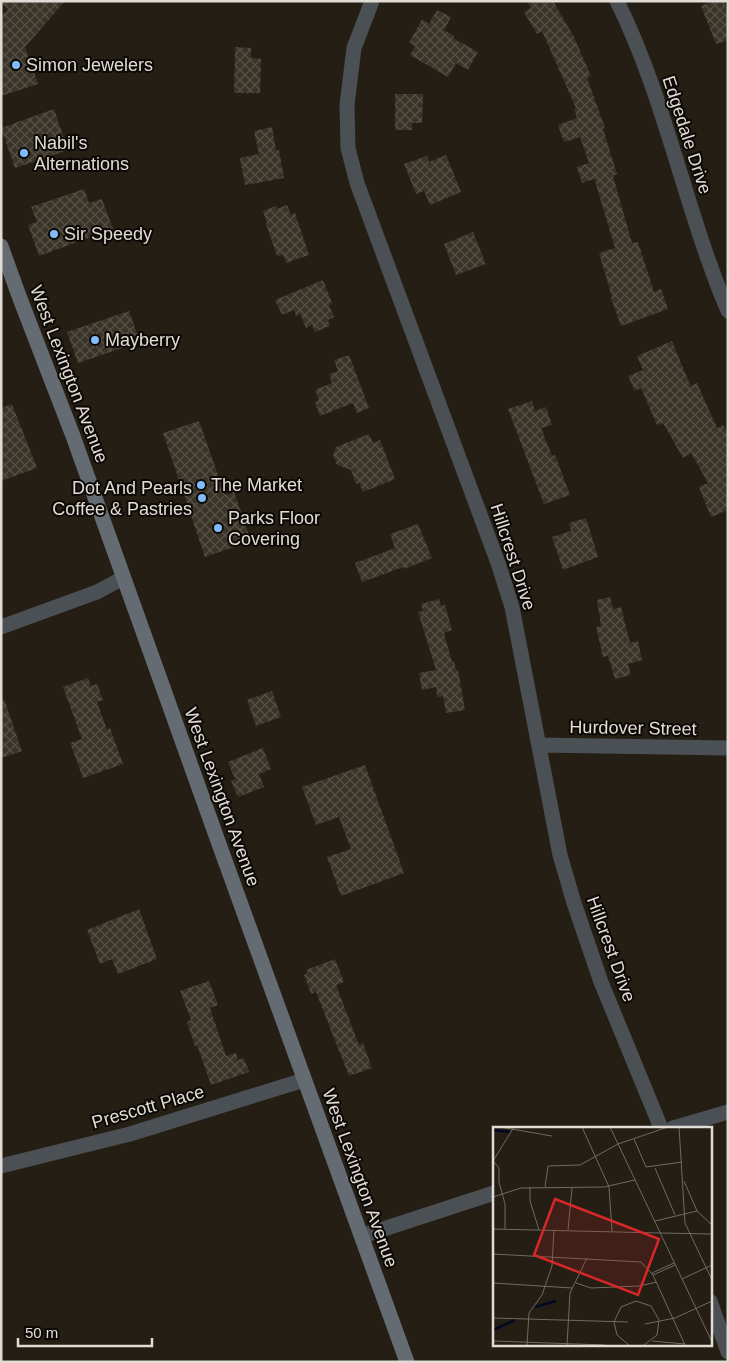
<svg xmlns="http://www.w3.org/2000/svg" width="729" height="1363" viewBox="0 0 729 1363" font-family="Arial,sans-serif">
  <style>
    .building { fill: url(#building-cross-hatch) }
    .lines { fill: none; stroke-linecap: round; stroke-linejoin: round }
    .street { stroke: #4b5054; stroke-width: 15 }
    .secondary { stroke: #646b72; stroke-width: 15 }
    .poi-dot { fill: #81bcfa; stroke: #0b0805; stroke-width: 2 }
    .labels { text-anchor: middle; dominant-baseline: central; stroke-width: 4; stroke-linejoin: round; paint-order: stroke }
    .poi-label { font-size: 18px; fill: #e1dcd5; stroke: #0b0805; text-anchor: start }
    .street-label { font-size: 18px; fill: #e1dcd5; stroke: #0b0805 }
    .inset-river { fill: none; stroke: #000a23; stroke-width: 2.5 }
    .inset-road { fill: none; stroke: #706a61; stroke-width: 1 }
    .view { fill: #d62828; fill-opacity: 0.15; stroke: #d62828; stroke-width: 2.5 }
    .inset-edge { fill: none; stroke: #e1dcd5; stroke-width: 2.5 }
  </style>
  <defs>
    <pattern id="building-cross-hatch" width="8" height="8" patternUnits="userSpaceOnUse" patternTransform="scale(1.25)"><rect width="8" height="8" fill="#3a3328"/><path d="M0 0l8 8M0 8l8-8" fill="none" stroke="#565046"/></pattern>
  </defs>
  <rect width="100%" height="100%" fill="#251e14"/>
  <path class="building" d="M1,1H65L25,47L38,84L1,96V16L8,9L1,3Z
    M527,1H553L574,37L591,76L587,78L605,128L603,129L617,174L613,176L632,243L638,242L654,292L661,289L668,309L621,326L611,298L612,297L599,253L615,248L595,181L594,179L582,183L577,167L589,163L580,137L564,142L558,125L577,118L574,109L576,108L542,31L537,34L524,12L531,8Z
    M714,1H724L728,12V40L716,44L701,6Z
    M437,10L451,17L444,30L454,36L453,38L478,52L468,70L456,63L448,77L410,55L415,46L409,43L422,19L429,24Z
    M235,47L251,48V58L261,59L260,93H234Z
    M395,94H423L422,123H412V130H395Z
    M54,109L68,150L15,168L1,128Z
    M272,127L276,150H279L284,178L245,185L240,158L259,154L254,131Z
    M446,155L461,192L430,205L424,191L416,194L404,164L427,156L429,162Z
    M84,189L89,203L102,199L113,229L39,256L28,225L37,222L31,207Z
    M287,205L291,215L295,213L309,255L286,263L283,255L277,256L266,224L267,223L263,211L276,206L277,209Z
    M473,232L486,264L456,275L444,244Z
    M323,280L332,303L329,305L334,317L328,320L330,326L315,332L312,325L306,328L300,314L296,316L294,310L282,315L275,300Z
    M129,311L140,342L78,363L67,332Z
    M672,341L688,380L691,386L697,383L717,428L723,425L728,433V510L711,517L699,487L708,483L691,453L683,458L663,423L657,425L641,388L635,391L628,376L643,370L637,356Z
    M349,355L369,408L357,413L353,403L320,416L315,402L319,400L315,390L332,383L329,374L338,371L334,360Z
    M532,401L535,411L546,407L552,425L541,428L552,456L555,455L570,495L544,504L508,409Z
    M12,404L37,468L1,481V408Z
    M199,421L225,495L234,492L251,541L205,557L163,433Z
    M369,434L373,443L380,440L395,479L363,492L359,483L356,484L351,470L337,465L333,455L336,447Z
    M586,518L598,557L563,570L552,537L571,531L569,523Z
    M418,524L432,558L404,569L403,567L362,582L355,563L395,548L390,534Z
    M610,597L613,609L621,607L630,643L638,641L642,660L628,664L631,675L615,679L608,656L603,657L596,627L601,626L597,600Z
    M439,599L441,606L445,605L452,630L444,633L452,662L454,661L456,670H458L465,710L446,713L443,696L437,697L436,687L422,690L419,673L436,670L418,612L423,611L421,604Z
    M88,678L91,686L97,684L103,700L97,702L107,730L110,728L123,764L83,778L70,743L82,739L63,687Z
    M272,691L281,717L256,726L247,700Z
    M1,699H4L22,751L1,758Z
    M263,748L271,769L259,774L264,787L238,797L231,781L235,779L228,762Z
    M365,765L404,873L341,896L327,857L351,849L339,817L316,825L302,787Z
    M139,909L157,959L118,974L112,959L100,964L87,930Z
    M335,959L344,982L336,985L359,1045L363,1043L372,1068L349,1076L316,992L311,994L304,975L308,973L306,970Z
    M209,981L218,1005L210,1008L226,1056L236,1053L238,1060L244,1058L249,1072L211,1085L197,1045L195,1046L187,1022L191,1020L180,991Z"/>
  <g class="lines">
    <path class="street" d="M372,1L354,48L347,105L348,148L357,183L498,563L512,607L560,855L574,903L601,982L661,1128
      M617,1C666,100 685,210 728,311
      M1,627L97,592L123,578
      M539,745L728,748
      M673,1128L728,1112
      M1,1166L130,1134L304,1080
      M362,1236L494,1193
      M710,1301L728,1352"/>
    <path class="secondary" d="M1,246L19,296L73,436L219,844L407,1362"/>
  </g>
  <g class="poi-dot">
    <circle cx="16" cy="65" r="5"/>
    <circle cx="24" cy="153" r="5"/>
    <circle cx="54" cy="234" r="5"/>
    <circle cx="95" cy="340" r="5"/>
    <circle cx="201" cy="485" r="5"/>
    <circle cx="202" cy="498" r="5"/>
    <circle cx="218" cy="528" r="5"/>
  </g>
  <g class="labels">
    <g class="poi-label">
      <text x="26" y="65">Simon Jewelers</text>
      <text x="34" y="143">Nabil's<tspan x="34" dy="21">Alternations</tspan></text>
      <text x="64" y="234">Sir Speedy</text>
      <text x="105" y="340">Mayberry</text>
      <text x="211" y="485">The Market</text>
      <text x="192" y="488" text-anchor="end">Dot And Pearls<tspan x="192" dy="21">Coffee &amp; Pastries</tspan></text>
      <text x="228" y="518">Parks Floor<tspan x="228" dy="21">Covering</tspan></text>
    </g>
    <g class="street-label">
      <text transform="translate(687 135) rotate(72)">Edgedale Drive</text>
      <text transform="translate(69 374) rotate(69)">West Lexington Avenue</text>
      <text transform="translate(513 557) rotate(72)">Hillcrest Drive</text>
      <text transform="translate(633 728) rotate(1)">Hurdover Street</text>
      <text transform="translate(222 797) rotate(70)">West Lexington Avenue</text>
      <text transform="translate(611 949) rotate(70)">Hillcrest Drive</text>
      <text transform="translate(148 1107) rotate(-16)">Prescott Place</text>
      <text transform="translate(360 1178) rotate(70)">West Lexington Avenue</text>
    </g>
  </g>
  <g transform="translate(493 1127)">
    <rect width="219" height="219" fill="#251e14"/>
    <path class="inset-river" d="M0,3L17,5M42,180L63,174M0,203L22,193"/>
    <path class="inset-road" d="M7,0L59,9M89,0L116,60L119,104M117,0L219,215M186,0L192,96L219,153M141,12L153,40L189,35M0,34L6,41V55L12,77V102M0,34L21,0M162,41L182,88M191,54L204,84L219,98M37,60V74L46,103M52,60L55,39L87,38L125,17L175,0M0,70L28,61L111,60L142,53M162,94L204,84M0,102L167,106M75,103L79,61M167,106L219,107M0,127L148,135L160,148L192,218M159,146L181,136M160,148L182,138M189,152L219,138M0,156L79,161M83,156L98,161L146,159L164,155M0,191L135,195M152,197L182,191L219,174M0,214L112,218M159,214L192,217M34,218L36,186L49,168L59,139L61,103M74,218L77,166L94,131M136,218L124,208L121,195L128,180L143,174L158,179L166,193L164,208L151,218"/>
    <path class="view" d="M62,72L166,112L145,168L41,128Z"/>
    <rect width="219" height="219" class="inset-edge"/>
  </g>
  <rect width="729" height="1363" fill="none" stroke="#e1dcd5" stroke-width="5"/>
  <path d="M18 1338v8h134v-8" fill="none" stroke="#e1dcd5" stroke-width="2.5"/>
  <text x="25" y="1338" font-size="15" fill="#e1dcd5" stroke="#0b0805" stroke-width="4" paint-order="stroke">50 m</text>
</svg>
